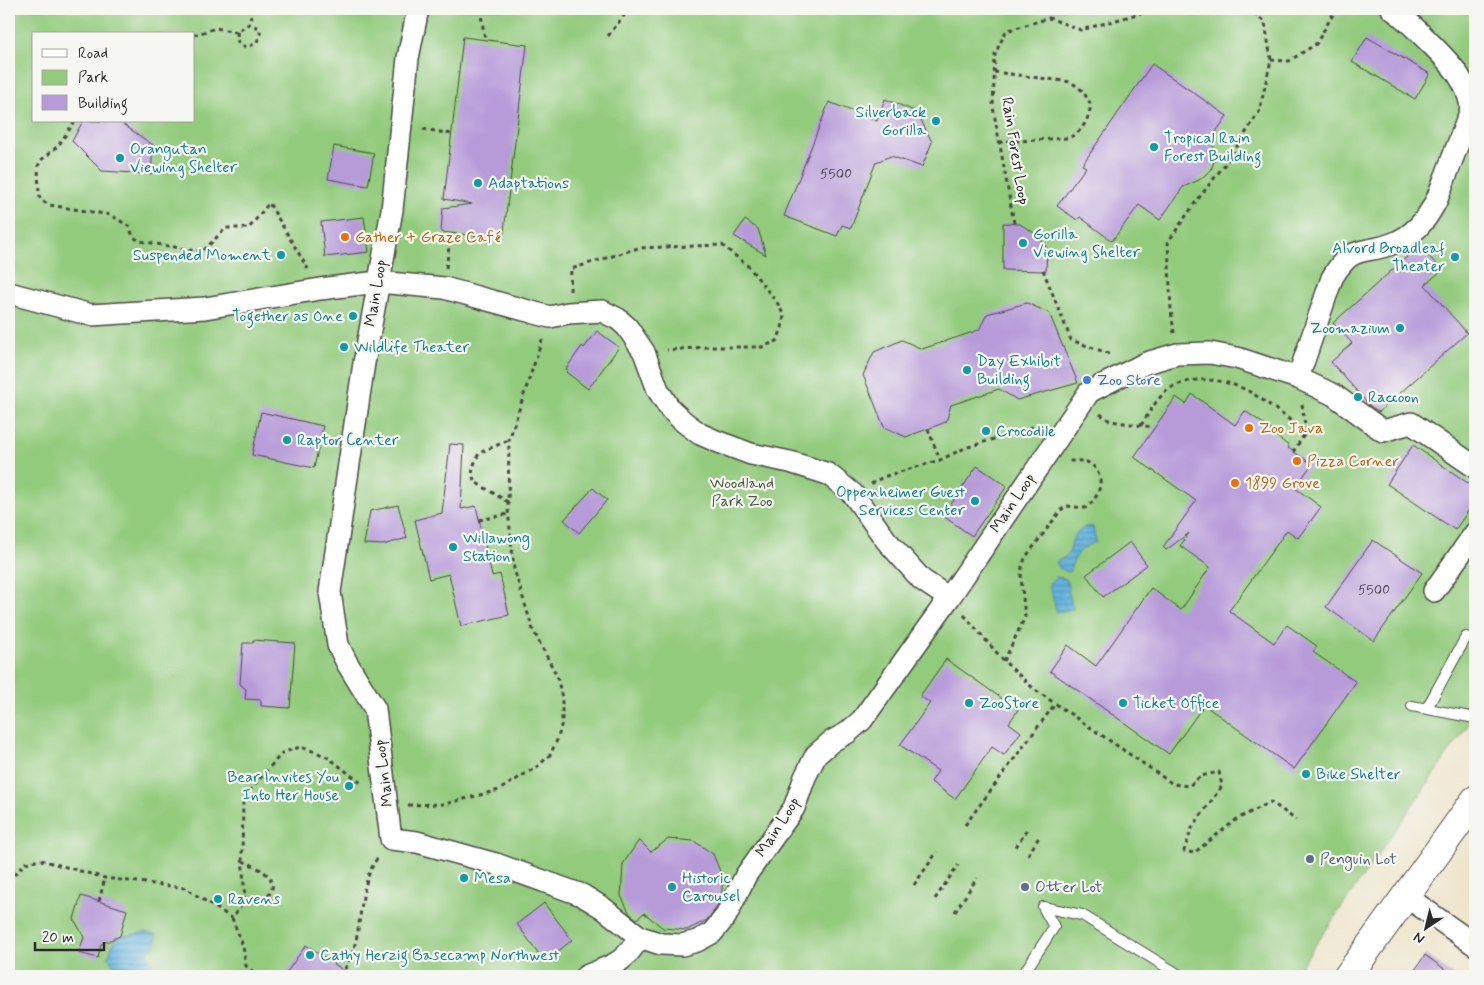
<svg xmlns="http://www.w3.org/2000/svg" width="1484" height="985" viewBox="0 0 1484 985" font-family="Mynerve,sans-serif">
  <style>
    .green { fill: #93cb7d; stroke: #5f7b54; fill-rule: evenodd }
    .water { fill: url(#water-rules); stroke: #486e84 }
    .building { fill: #b79bd9 }
    .lines { fill: none; stroke-linecap: round; stroke-linejoin: round }
    .lane-casing { stroke: #484743; stroke-width: 12 }
    .street-casing { stroke: #484743; stroke-width: 24 }
    .secondary-casing { stroke: #484743; stroke-width: 30 }
    .path { stroke: #484743; stroke-width: 3; stroke-dasharray: 4 4; stroke-linecap: butt }
    .lane { stroke: #fff; stroke-width: 10 }
    .street { stroke: #fff; stroke-width: 21 }
    .secondary { stroke: #fff; stroke-width: 28 }
    .culture-dot { fill: #0f9aa8; stroke: #f6f6f2; stroke-width: 2 }
    .food-dot { fill: #e8710a; stroke: #f6f6f2; stroke-width: 2 }
    .shop-dot { fill: #3f7fe0; stroke: #f6f6f2; stroke-width: 2 }
    .service-dot { fill: #5c6f8a; stroke: #f6f6f2; stroke-width: 2 }
    .labels { text-anchor: middle; dominant-baseline: central; stroke-width: 4.5; stroke-linejoin: round; paint-order: stroke }
    .number-label { font-size: 14px; fill: #4e4756 }
    .culture-label { font-size: 16px; fill: #0d838f; stroke: #f6f6f2; text-anchor: start }
    .street-label { font-size: 16px; fill: #2b2b2b; stroke: #f6f6f2 }
    .food-label { font-size: 16px; fill: #c56008; stroke: #f6f6f2; text-anchor: start }
    .shop-label { font-size: 16px; fill: #366cbe; stroke: #f6f6f2; text-anchor: start }
    .park-label { font-size: 16px; fill: #4a5b44; stroke: #f6f6f2 }
    .service-label { font-size: 16px; fill: #4e5e75; stroke: #f6f6f2; text-anchor: start }
  </style>
  <defs>
    <pattern id="water-rules" width="6" height="5" patternUnits="userSpaceOnUse" patternTransform="scale(1.25)"><rect width="6" height="5" fill="#64b2de"/><path d="M0 2.5h6" fill="none" stroke="#5391b4"/></pattern>
  </defs>
  <rect width="100%" height="100%" fill="#f6f6f2"/>
  <filter id="ink" filterUnits="userSpaceOnUse"><feTurbulence type="fractalNoise" baseFrequency=".02" numOctaves="2"/><feDisplacementMap in="SourceGraphic" scale="10" xChannelSelector="R" yChannelSelector="G"/><feConvolveMatrix kernelMatrix="1 2 1 2 8 2 1 2 1" color-interpolation-filters="sRGB"/></filter>
  <filter id="wash" filterUnits="userSpaceOnUse"><feTurbulence type="fractalNoise" baseFrequency=".0096" numOctaves="4" result="noise"/><feDisplacementMap in="SourceGraphic" scale="20" xChannelSelector="R" yChannelSelector="G"/><feGaussianBlur stdDeviation="1.12" result="paint"/><feColorMatrix in="noise" values="0 0 0 0 0 0 0 0 0 0 0 0 0 0 0 0 0 1.4 0 .05"/><feComposite in="paint" operator="in"/></filter>
  <g filter="url(#wash)">
    <rect width="100%" height="100%" fill="#efe5cb"/>
    <path class="green" d="M9,9H1475V715L1294,976H9ZM34,34H194V121H34Z"/>
    <path class="water" d="M1085,527H1093L1096,542C1078,549 1076,555 1069,572L1060,569L1056,562C1077,552 1066,549 1075,536C1077,532 1082,529 1085,527Z
      M1057,577L1066,579L1073,609L1057,612L1049,584Z
      M145,932L157,935L155,945L147,953L157,976H133L122,966L113,964L108,957L112,946L118,937Z"/>
    <g id="blocks">
      <path class="building" d="M463,37L527,45L503,239L441,232L443,208L472,204L444,199Z
        M1367,37L1430,74L1415,99L1352,62Z
        M1152,64L1227,116L1211,139L1216,156L1211,170L1199,180L1183,187L1160,220L1139,205L1112,241L1080,217L1077,220L1057,206L1086,167L1082,165Z
        M885,99L917,112L932,142L922,167L891,156L876,162L851,228L842,225L837,236L784,216L829,102L877,121Z
        M83,121H118L153,145L151,174L102,171L72,141Z
        M334,146L374,153L368,186L328,179Z
        M364,217L369,252L325,257L321,222Z
        M745,220L758,229L766,255L734,236Z
        M1003,223L1020,224L1039,236L1047,249L1046,271L1003,270Z
        M1419,246L1442,270L1425,285L1467,333L1379,412L1370,406L1331,362L1352,343L1333,323Z
        M1027,303L1049,313L1078,383L1017,400L999,389L951,405L946,422L906,437L884,427L863,375L874,352L902,340L922,349L979,330L987,314Z
        M597,331L619,347L588,389L566,372L568,370L566,369L582,346L584,348Z
        M1192,394L1235,425L1245,411L1271,429L1270,432L1289,446L1288,448L1312,464L1295,488L1321,507L1298,538L1287,530L1229,611L1274,643L1287,625L1317,646L1313,652L1356,682L1294,769L1204,705L1169,754L1050,671L1068,645L1096,666L1151,588L1181,610L1210,567L1180,546L1189,533L1166,550L1163,547L1196,501L1134,457L1176,397L1186,404Z
        M261,412L323,426L314,468L252,455Z
        M450,444L464,445L461,509L476,506L492,576L500,574L509,615L461,626L449,574L429,579L415,520L442,513Z
        M1413,445L1475,488V501L1455,530L1387,484Z
        M977,466L1007,486L972,536L943,516Z
        M593,488L607,500L579,533L564,520Z
        M398,505L407,538L383,545L364,544L370,511Z
        M1373,540L1422,573L1374,641L1326,607Z
        M1130,542L1147,565L1103,597L1086,575Z
        M253,640L295,643L290,708L261,706V700L245,699L246,689L240,684L243,643H253Z
        M946,659L1018,710L1009,723L1021,732L1004,755L992,747L955,799L931,782L938,771L900,745L930,703L920,696Z
        M668,839L694,841L713,854L723,879L721,898L716,908L707,920L687,930L663,928L644,913L637,919L630,914L621,896L623,864L639,840L651,852Z
        M81,896L127,910L120,936L101,944L98,958L79,953L84,937L74,919Z
        M544,903L572,940L545,962L517,924Z
        M306,945L352,976H284Z
        M1425,955L1454,976H1411Z"/>
    </g>
  </g>
  <g filter="url(#ink)">
    <use href="#blocks" fill-opacity="0" stroke="#484743" stroke-width="1"/>
    <g class="lines">
      <defs>
        <path id="lane" d="M1412,706L1475,718
          M1427,708L1466,637
          M1022,976L1054,927L1043,907L1082,915L1181,976"/>
        <path id="street" d="M418,9L408,58L392,210L364,363L330,592L338,645L347,663L375,709L391,839L417,842L496,864L582,895L603,908L640,937L661,944L682,945L697,941L712,933L726,916L746,875L794,808L805,777L816,755L832,741L847,733L862,720L949,598L1089,392L1146,363L1177,354L1210,353L1237,358L1298,378L1334,395L1383,431L1411,423L1475,467
          M9,293L91,315L205,308L320,289L378,282L444,288L550,317L568,313L602,311L618,319L627,327L644,352L658,390L670,409L684,422L700,434L716,441L751,454L790,462L828,474L853,494L886,540L922,580L949,598
          M1298,378L1332,278C1353,242 1362,256 1394,243C1415,235 1428,218 1437,199L1471,110C1469,79 1445,58 1424,37C1414,27 1404,17 1392,9
          M1434,591L1475,533
          M1407,897L1475,945
          M586,976C615,964 622,965 640,937"/>
        <path id="secondary" d="M1348,976L1475,800"/>
      </defs>
      <use href="#lane" class="lane-casing"/>
      <use href="#street" class="street-casing"/>
      <use href="#secondary" class="secondary-casing"/>
      <path class="path" d="M480,9L485,39
        M237,32L238,42L242,46L249,47C257,42 263,38 259,28L249,24
        M194,35L216,28L237,32L249,24L253,9
        M608,36L629,9
        M1271,60L1289,61L1316,44L1336,9
        M994,72L1071,82L1083,91L1091,105C1088,120 1083,132 1068,138L1000,142
        M75,121L58,146L41,160L38,166L39,195L41,200L49,205L111,215L130,227L133,237L140,241L202,252L226,228H249L269,203L308,269
        M423,129L452,134
        M1014,223L993,107L995,54L1006,31L1049,18L1081,30L1155,9
        M446,268L451,234
        M1043,270L1071,340L1113,355
        M570,291L571,269L638,248L722,245L749,267L778,304L784,316L782,328L777,341L762,347H707L667,350
        M1174,333L1171,310L1168,242L1195,203L1229,159L1259,112L1271,60L1265,23L1251,9
        M1100,414L1110,421L1152,427
        M1141,425C1149,414 1157,397 1169,389C1192,374 1227,379 1250,392C1270,404 1288,419 1306,432
        M928,429L940,460
        M1293,452L1306,432L1302,404
        M871,484L883,477L940,460L965,448L1039,425
        M508,502L475,482C469,471 475,463 479,453L509,440
        M479,520L509,514
        M964,615L1004,661L1034,689L1173,784L1189,786L1201,776L1219,772L1222,786L1192,828L1184,851L1194,853L1237,819L1271,802L1296,820
        M1004,661L1025,617L1021,578L1022,567L1025,558L1061,510L1066,506L1085,508C1100,499 1108,474 1089,463C1083,460 1076,461 1069,461
        M408,805L445,804L499,790L538,766L550,755L558,738L562,722V698L557,676L533,630L514,569L508,509L509,440L543,337
        M965,825L1055,704
        M1016,847L1027,829
        M1028,855L1039,837
        M243,861C252,865 264,870 270,878C276,886 270,897 261,900C256,902 251,901 245,900
        M9,881L25,863L41,860L105,878L185,888L232,918L245,900L242,855L243,804L249,791L282,753L300,747L316,752L329,758L361,783
        M914,885L937,852
        M935,899L958,865
        M99,901L105,878
        M955,912L977,878
        M232,918L243,946L246,966L258,976
        M341,976C346,967 351,958 354,948C363,917 359,884 378,857"/>
      <use href="#lane" class="lane"/>
      <use href="#street" class="street"/>
      <use href="#secondary" class="secondary"/>
    </g>
  </g>
  <g class="culture-dot">
    <circle cx="936" cy="121" r="5"/>
    <circle cx="1154" cy="147" r="5"/>
    <circle cx="120" cy="158" r="5"/>
    <circle cx="478" cy="183" r="5"/>
    <circle cx="1023" cy="243" r="5"/>
    <circle cx="281" cy="255" r="5"/>
    <circle cx="1455" cy="257" r="5"/>
    <circle cx="353" cy="316" r="5"/>
    <circle cx="1400" cy="328" r="5"/>
    <circle cx="344" cy="347" r="5"/>
    <circle cx="967" cy="370" r="5"/>
    <circle cx="1358" cy="397" r="5"/>
    <circle cx="986" cy="431" r="5"/>
    <circle cx="287" cy="440" r="5"/>
    <circle cx="975" cy="501" r="5"/>
    <circle cx="453" cy="547" r="5"/>
    <circle cx="969" cy="703" r="5"/>
    <circle cx="1123" cy="703" r="5"/>
    <circle cx="1306" cy="774" r="5"/>
    <circle cx="349" cy="786" r="5"/>
    <circle cx="464" cy="878" r="5"/>
    <circle cx="672" cy="887" r="5"/>
    <circle cx="218" cy="899" r="5"/>
    <circle cx="310" cy="955" r="5"/>
  </g>
  <g class="food-dot">
    <circle cx="345" cy="237" r="5"/>
    <circle cx="1249" cy="428" r="5"/>
    <circle cx="1297" cy="461" r="5"/>
    <circle cx="1235" cy="483" r="5"/>
  </g>
  <circle class="shop-dot" cx="1087" cy="380" r="5"/>
  <g class="service-dot">
    <circle cx="1310" cy="859" r="5"/>
    <circle cx="1025" cy="887" r="5"/>
  </g>
  <g class="labels">
    <g class="number-label">
      <text x="836" y="174">5500</text>
      <text x="1374" y="590">5500</text>
    </g>
    <g class="culture-label">
      <text x="926" y="112" text-anchor="end">Silverback<tspan x="926" dy="18">Gorilla</tspan></text>
      <text x="1164" y="138">Tropical Rain<tspan x="1164" dy="18">Forest Building</tspan></text>
      <text x="130" y="149">Orangutan<tspan x="130" dy="18">Viewing Shelter</tspan></text>
      <text x="488" y="183">Adaptations</text>
      <text x="1033" y="234">Gorilla<tspan x="1033" dy="18">Viewing Shelter</tspan></text>
      <text x="1445" y="248" text-anchor="end">Alvord Broadleaf<tspan x="1445" dy="18">Theater</tspan></text>
      <text x="271" y="255" text-anchor="end">Suspended Moment</text>
      <text x="343" y="316" text-anchor="end">Together as One</text>
      <text x="1390" y="328" text-anchor="end">Zoomazium</text>
      <text x="354" y="347">Wildlife Theater</text>
      <text x="977" y="361">Day Exhibit<tspan x="977" dy="18">Building</tspan></text>
      <text x="1368" y="397">Raccoon</text>
      <text x="996" y="431">Crocodile</text>
      <text x="297" y="440">Raptor Center</text>
      <text x="965" y="492" text-anchor="end">Oppenheimer Guest<tspan x="965" dy="18">Services Center</tspan></text>
      <text x="463" y="538">Willawong<tspan x="463" dy="18">Station</tspan></text>
      <text x="979" y="703">ZooStore</text>
      <text x="1133" y="703">Ticket Office</text>
      <text x="1316" y="774">Bike Shelter</text>
      <text x="339" y="777" text-anchor="end">Bear Invites You<tspan x="339" dy="18">Into Her House</tspan></text>
      <text x="474" y="878">Mesa</text>
      <text x="682" y="878">Historic<tspan x="682" dy="18">Carousel</tspan></text>
      <text x="228" y="899">Ravens</text>
      <text x="320" y="955">Cathy Herzig Basecamp Northwest</text>
    </g>
    <g class="street-label">
      <text transform="translate(1015 151) rotate(81)">Rain Forest Loop</text>
      <text transform="translate(376 293) rotate(-80)">Main Loop</text>
      <text transform="translate(1013 503) rotate(-56)">Main Loop</text>
      <text transform="translate(384 773) rotate(-97)">Main Loop</text>
      <text transform="translate(778 827) rotate(-57)">Main Loop</text>
    </g>
    <g class="food-label">
      <text x="355" y="237">Gather + Graze Café</text>
      <text x="1259" y="428">Zoo Java</text>
      <text x="1307" y="461">Pizza Corner</text>
      <text x="1245" y="483">1899 Grove</text>
    </g>
    <g class="shop-label">
      <text x="1097" y="380">Zoo Store</text>
    </g>
    <g class="park-label">
      <text x="742" y="483">Woodland<tspan x="742" dy="18">Park Zoo</tspan></text>
    </g>
    <g class="service-label">
      <text x="1320" y="859">Penguin Lot</text>
      <text x="1035" y="887">Otter Lot</text>
    </g>
  </g>
  <rect width="1484" height="985" fill="none" stroke="#f6f6f2" stroke-width="30"/>
  <rect x="32" y="32" width="162" height="90" fill="#f6f6f2" stroke="#a5a5a2"/>
  <rect x="42" y="49" width="25" height="8" fill="#ffffff" stroke="#a5a5a2"/>
  <text x="78" y="58" font-size="15" fill="#2b2b2b">Road</text>
  <rect x="42" y="70" width="25" height="15" fill="#93cb7d" stroke="#a5a5a2"/>
  <text x="78" y="82" font-size="15" fill="#2b2b2b">Park</text>
  <rect x="42" y="95" width="25" height="15" fill="#b79bd9" stroke="#a5a5a2"/>
  <text x="78" y="108" font-size="15" fill="#2b2b2b">Building</text>
  <g transform="translate(1426 928) rotate(215)" stroke="#f6f6f2" stroke-width="4" paint-order="stroke">
  <path d="M0-4L9 19L0 12L-9 19Z" fill="#2b2b2b"/>
  <text y="-8" font-size="14" font-weight="bold" text-anchor="middle" fill="#2b2b2b">N</text>
  </g>
  <path d="M35 942v8h69v-8" fill="none" stroke="#2b2b2b" stroke-width="2.5"/>
  <text x="42" y="942" font-size="15" fill="#2b2b2b" stroke="#f6f6f2" stroke-width="4" paint-order="stroke">20 m</text>
</svg>
